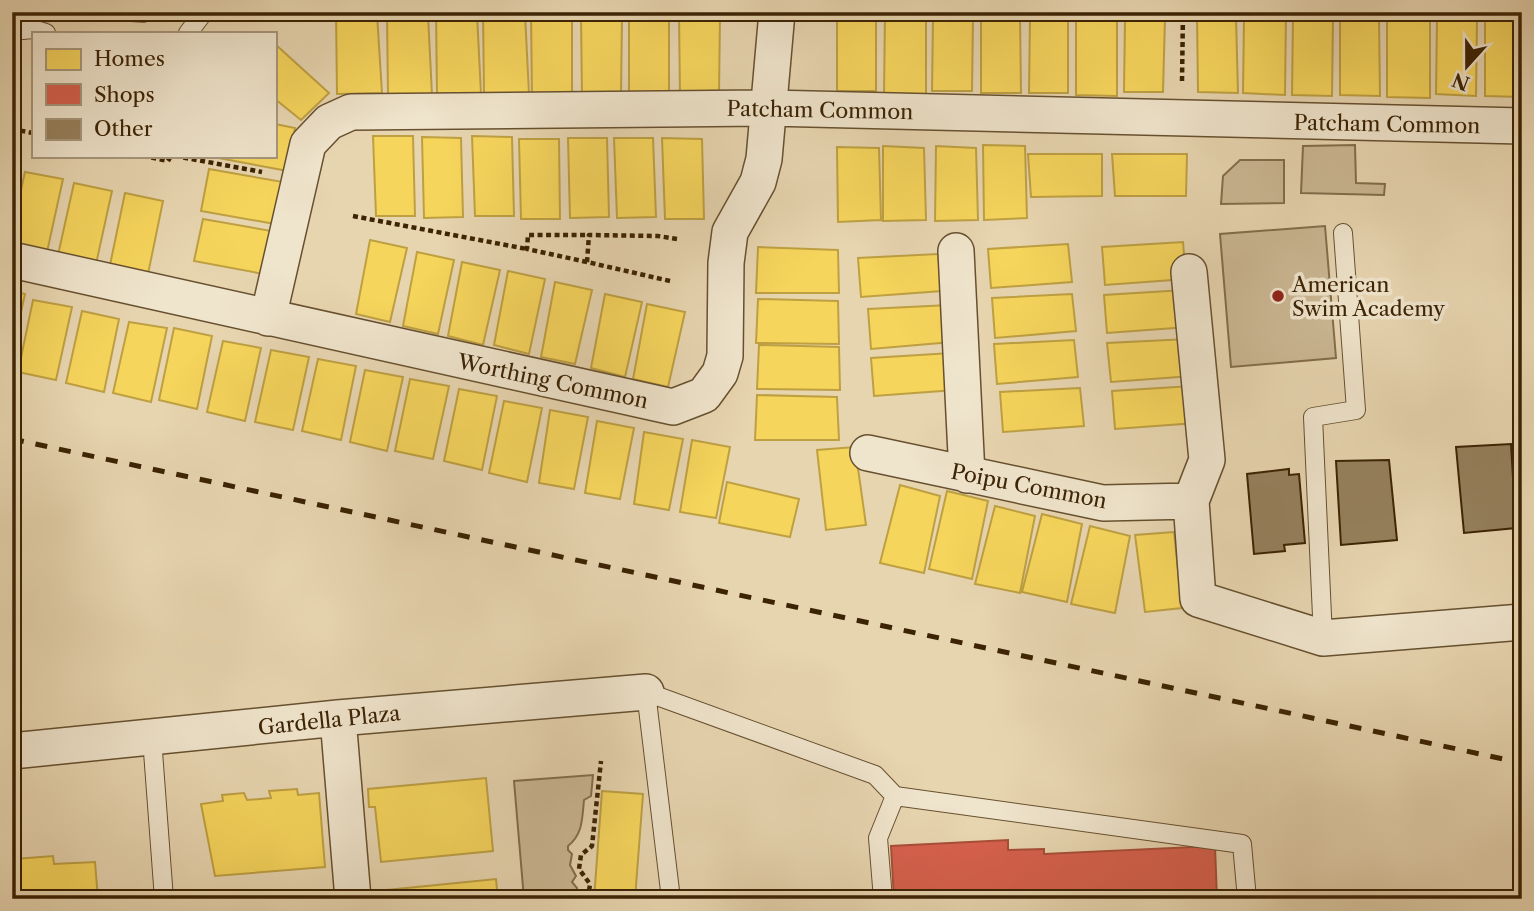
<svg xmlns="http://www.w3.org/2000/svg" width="1534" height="911" viewBox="0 0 1534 911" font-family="'Libre Caslon Text',serif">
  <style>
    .green { fill: #cab793; stroke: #836d4c; stroke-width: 2 }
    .homes { fill: #f6d55c; stroke: #bea042; stroke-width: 2 }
    .shops { fill: #d6604d; stroke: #a84e37; stroke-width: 2 }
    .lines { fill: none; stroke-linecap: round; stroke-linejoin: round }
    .stream { stroke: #806948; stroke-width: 12 }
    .building { fill: #95805d; stroke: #3c2304; stroke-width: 2 }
    .lane-casing { stroke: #67502f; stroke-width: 20 }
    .street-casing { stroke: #67502f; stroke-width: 38 }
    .path { stroke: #3c2304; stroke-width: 4.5; stroke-dasharray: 5 3.5; stroke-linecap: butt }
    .lane { stroke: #efe4cc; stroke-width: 18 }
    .street { stroke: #efe4cc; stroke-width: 35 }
    .rail { stroke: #3c2304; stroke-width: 5; stroke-dasharray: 12 12; stroke-linecap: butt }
    .poi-dot { fill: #8f2418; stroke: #efe4cc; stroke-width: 2.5 }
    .labels { text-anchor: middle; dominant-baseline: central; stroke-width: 7; stroke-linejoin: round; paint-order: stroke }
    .street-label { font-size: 21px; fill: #3c2304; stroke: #efe4cc }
    .poi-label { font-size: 21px; fill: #3c2304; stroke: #efe4cc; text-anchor: start }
  </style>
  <rect width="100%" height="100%" fill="#e7d5b0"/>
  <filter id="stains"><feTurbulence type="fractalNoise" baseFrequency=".00286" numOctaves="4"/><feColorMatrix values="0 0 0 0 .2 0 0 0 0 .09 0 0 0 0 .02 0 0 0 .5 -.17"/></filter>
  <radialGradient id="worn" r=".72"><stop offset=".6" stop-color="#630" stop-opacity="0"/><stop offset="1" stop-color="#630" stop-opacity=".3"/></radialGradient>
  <path class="green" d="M1355,145L1356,183L1385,184L1384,195L1301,193L1303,146Z
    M1240,160H1284V203L1221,204L1223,176Z
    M1325,226L1336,358L1231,367L1220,234Z
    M593,775L591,796L584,800C582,819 583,834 568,846V850L572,854L570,865L576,876L572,882L577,888L576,899H524L514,781Z"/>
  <path class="homes" d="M336,12L377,14L382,93L337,94Z
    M436,12L477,14L481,94H437Z
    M483,12L525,14L529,94H484Z
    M1261,12H1286L1285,95L1243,93L1244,18L1261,19Z
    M387,13L428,15L432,95H388Z
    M679,13L720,16L719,95L680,96Z
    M885,13H926V94H884Z
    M1076,13L1117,14V96L1076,95Z
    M531,14L572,16V95L532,96Z
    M629,14L669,16V95L629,96Z
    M876,14V91H837V16Z
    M581,15L622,17L621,96L582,97Z
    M981,15L1020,16L1021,93H981Z
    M1197,15L1236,17L1238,93L1198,92Z
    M933,16L973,17L972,91H932Z
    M1030,16L1068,17V93H1029Z
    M1387,17L1430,18V98L1387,97Z
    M1165,18L1163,92H1124L1125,19Z
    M1293,18H1333L1332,96L1292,95Z
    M1340,20H1379L1380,96L1340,95Z
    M1437,20H1477L1476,96L1436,94Z
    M1522,20V97L1485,96V21Z
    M275,44L329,93L301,120L275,99Z
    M275,124L295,128L288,171L213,157L275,156Z
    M373,136H413L415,216H376Z
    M472,136L512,137L514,216H475Z
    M422,137L461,138L463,217L424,218Z
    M568,138H607L609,217L570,218Z
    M614,138H653L656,217L617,218Z
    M662,138L702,139L704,219H665Z
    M519,139H559L560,219H521Z
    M983,145L1025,146L1027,218L984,220Z
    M883,146L924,148L926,220L883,221Z
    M936,146L976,148L978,220L935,221Z
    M837,147L879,148L881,220L838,222Z
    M1028,154H1102V196L1031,197Z
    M1112,154H1187L1186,196H1115Z
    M209,169L283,182L275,224L201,211Z
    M25,172L63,179L47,252L12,245V230Z
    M74,183L112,191L96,264L58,255Z
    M125,193L163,201L148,274L110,265Z
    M203,219L277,232L269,275L194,261Z
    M370,240L407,248L390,322L356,314Z
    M1183,242L1186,279L1105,285L1102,247Z
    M1068,244L1072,282L991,288L988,249Z
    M758,247L838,250L839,293H756Z
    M417,252L454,260L438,334L403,326Z
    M938,254L942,291L861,297L858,258Z
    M462,262L500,270L483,345L448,336Z
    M508,271L545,279L529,354L494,345Z
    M555,282L592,290L575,364L541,357Z
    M1184,290L1188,327L1107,333L1104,295Z
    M12,291L25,294L12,353Z
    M605,294L642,302L625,377L591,368Z
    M1072,294L1076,331L995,338L992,298Z
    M758,299L838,301L839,344L756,343Z
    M33,300L72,307L56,380L18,372Z
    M647,304L685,312L668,387L633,379Z
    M949,305L952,342L871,349L868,309Z
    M82,311L119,319L104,392L66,383Z
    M129,322L167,328L151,402L113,393Z
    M174,328L212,336L197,409L159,400Z
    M1188,339L1192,376L1111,382L1107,343Z
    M1074,340L1078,377L997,384L994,344Z
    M223,341L261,348L245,421L207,412Z
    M759,345L839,347L840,390L757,389Z
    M271,350L309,357L293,430L255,422Z
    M951,353L955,390L874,396L871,358Z
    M318,359L356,366L341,440L302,431Z
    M365,370L403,377L387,451L350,442Z
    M410,379L449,386L433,459L395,451Z
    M1192,386L1196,423L1115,429L1112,391Z
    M1080,388L1084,426L1003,432L1000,392Z
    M459,389L497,396L482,470L444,461Z
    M757,395L837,397L839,440H755Z
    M504,401L542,408L527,482L489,473Z
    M550,410L588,417L574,489L539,483Z
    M597,421L634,428L620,499L585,493Z
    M644,432L683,439L669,510L634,504Z
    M692,440L730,447L716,518L680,512Z
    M855,447L866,525L826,530L817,450Z
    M727,482L799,499L790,537L719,523Z
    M900,485L940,496L924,573L880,563Z
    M947,491L988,501L972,579L929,569Z
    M995,506L1035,516L1020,593L975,584Z
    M1042,514L1082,524L1067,602L1022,592Z
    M1090,526L1130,536L1115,613L1071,604Z
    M1174,532L1182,608L1145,612L1135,535Z
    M486,778L493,851L381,862L375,807H369L368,789Z
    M297,789L298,795L319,793L325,867L215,876L201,804L223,801L222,795L244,793L247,800L271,798L269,791Z
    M602,791L643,794L635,899H594Z
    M53,856L54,864L95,862L98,899H12V873H16L15,859Z
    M496,879L498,899H378L377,891Z
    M320,894H331L332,899H305L321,898Z"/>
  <path class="shops" d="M1008,840V850L1044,849V854L1215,846L1217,899H894L891,846Z"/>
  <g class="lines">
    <path class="stream" d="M12,19L91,13L144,17"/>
  </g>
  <path class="building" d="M1511,444L1516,528L1464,533L1456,447Z
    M1389,460L1397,540L1341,545L1336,461Z
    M1289,469V475L1299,474L1305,543L1284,545L1285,551L1254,554L1247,474Z"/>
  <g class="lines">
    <defs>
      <path id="lane" d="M12,31L33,29L46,33
        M188,33L204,12
        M1323,638L1313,417L1356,410L1343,233
        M152,738L164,899
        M671,899L646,692L875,775L895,796L1242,844L1247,899
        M883,899L878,838L895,796"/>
      <path id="street" d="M956,251L967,475
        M12,260L673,407L704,395L720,373L725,356L726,263L730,232L758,182L764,159L777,12
        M1189,272L1207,460L1191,501L1198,599L1323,638L1522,622
        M268,318L308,144L329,122L351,112L769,108L1522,126
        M868,453L1103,503L1191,501
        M338,718L353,899
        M12,751L338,718L646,692"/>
    </defs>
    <use href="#lane" class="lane-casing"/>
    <use href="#street" class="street-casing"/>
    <path class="path" d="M1182,81L1183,12
      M12,129L33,133
      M143,156L168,161L171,156
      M175,156L262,172
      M353,216L527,249
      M587,262L527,249L528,235H589
      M670,281L587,262L589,235L658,236L677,239
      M588,899L590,884L579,869L581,855L592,846L601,761"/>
    <use href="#lane" class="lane"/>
    <use href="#street" class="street"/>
    <path class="rail" d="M12,439L1522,763"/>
  </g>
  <circle class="poi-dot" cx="1278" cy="296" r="7"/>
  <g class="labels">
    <g class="street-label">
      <text transform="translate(820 110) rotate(1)">Patcham Common</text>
      <text transform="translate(1387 124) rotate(1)">Patcham Common</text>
      <text transform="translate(553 381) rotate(12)">Worthing Common</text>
      <text transform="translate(1029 486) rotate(11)">Poipu Common</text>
      <text transform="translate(329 720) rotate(-6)">Gardella Plaza</text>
    </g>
    <g class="poi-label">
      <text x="1292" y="284">American<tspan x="1292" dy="24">Swim Academy</tspan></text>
    </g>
  </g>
  <rect width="1534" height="911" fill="none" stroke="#e7d5b0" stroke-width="42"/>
  <rect x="14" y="14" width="1506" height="883" fill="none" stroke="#3c2304" stroke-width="3.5"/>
  <rect x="21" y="21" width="1492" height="869" fill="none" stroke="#3c2304" stroke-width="2"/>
  <rect x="32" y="32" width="245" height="126" fill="#efe4cc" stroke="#a7977c" stroke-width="2"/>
  <rect x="46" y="49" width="35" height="21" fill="#f6d55c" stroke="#a7977c" stroke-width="2"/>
  <text x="94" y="66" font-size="21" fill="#3c2304">Homes</text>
  <rect x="46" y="84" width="35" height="21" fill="#d6604d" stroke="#a7977c" stroke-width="2"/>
  <text x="94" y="102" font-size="21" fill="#3c2304">Shops</text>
  <rect x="46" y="119" width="35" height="21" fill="#95805d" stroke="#a7977c" stroke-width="2"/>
  <text x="94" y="136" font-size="21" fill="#3c2304">Other</text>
  <g transform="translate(1467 66) rotate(201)" stroke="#efe4cc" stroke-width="5" paint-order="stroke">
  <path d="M0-5L12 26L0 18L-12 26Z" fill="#3c2304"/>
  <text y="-10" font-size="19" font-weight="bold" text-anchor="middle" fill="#3c2304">N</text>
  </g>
  <rect width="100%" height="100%" filter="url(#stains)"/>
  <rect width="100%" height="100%" fill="url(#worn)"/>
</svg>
